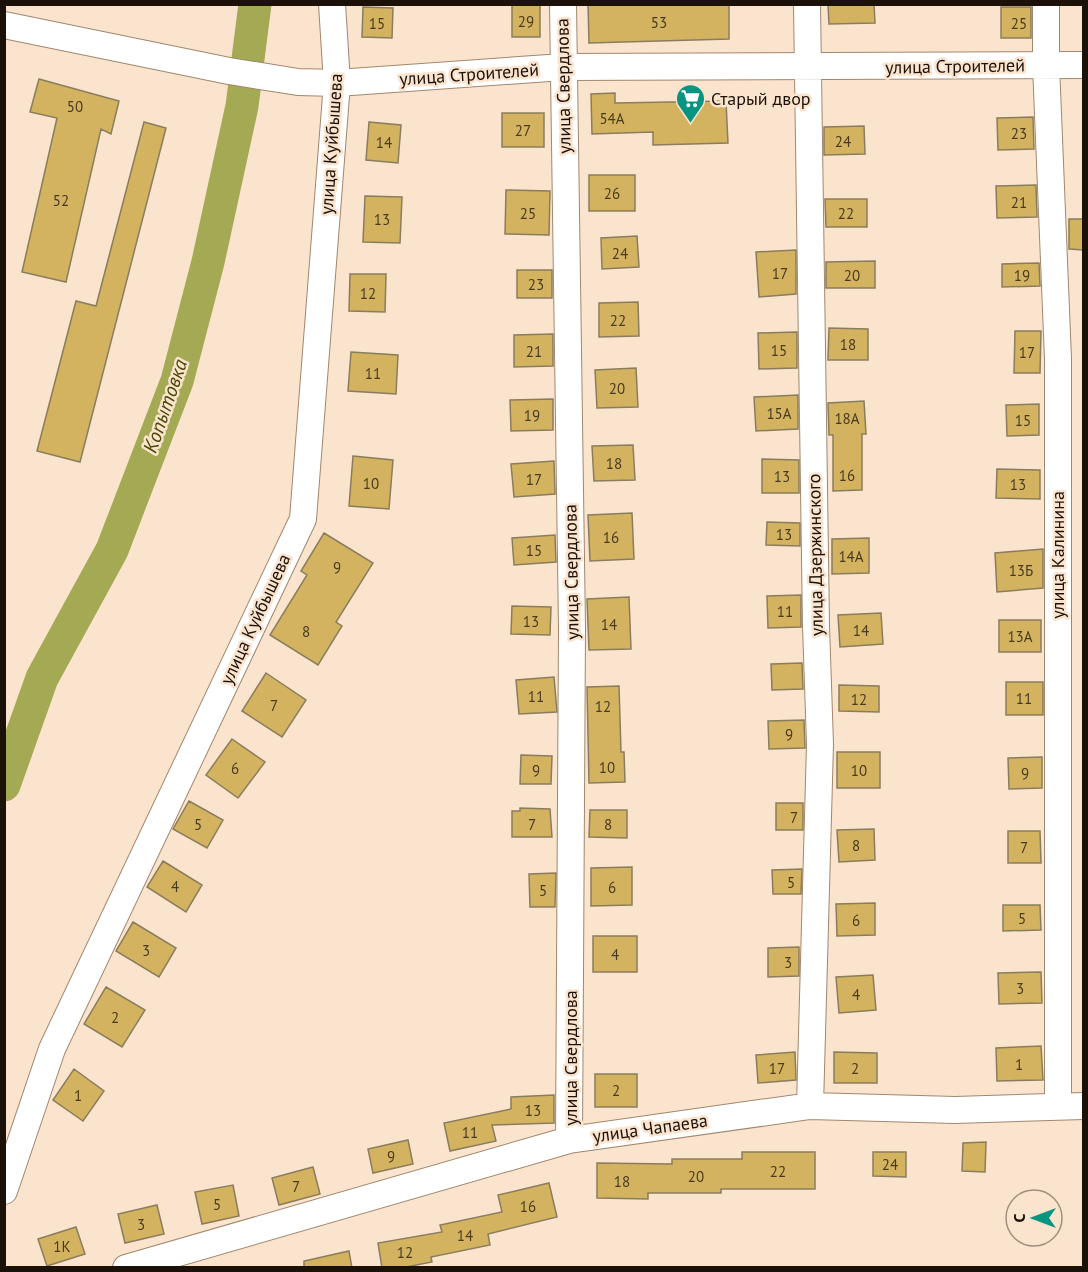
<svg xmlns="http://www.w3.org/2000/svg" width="1088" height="1272" viewBox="0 0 1088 1272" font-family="'PT Sans',sans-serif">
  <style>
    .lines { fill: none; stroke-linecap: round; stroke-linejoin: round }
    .river { stroke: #a4a954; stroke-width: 33 }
    .building { fill: #d3b360; stroke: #8a7d5d; stroke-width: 1.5 }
    .minor-casing { stroke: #a1876d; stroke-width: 28 }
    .minor { stroke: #fff; stroke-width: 26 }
    .labels { text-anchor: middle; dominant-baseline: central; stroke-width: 5; stroke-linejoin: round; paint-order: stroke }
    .number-label { font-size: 15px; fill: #493a1e }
    .street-label { font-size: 18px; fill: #1b1108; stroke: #fbe4ce }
    .poi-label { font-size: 18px; fill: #1b1108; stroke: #fbe4ce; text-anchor: start }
    .water-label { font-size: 20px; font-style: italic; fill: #464803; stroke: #fbe4ce }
  </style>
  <rect width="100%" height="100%" fill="#fbe4ce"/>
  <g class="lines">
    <path class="river" d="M4,785L42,678L112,550L177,381L208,262L242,106L255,4"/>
  </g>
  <path class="building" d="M512,4H540V37H512Z
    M588,4H729V39L589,43Z
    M828,4H874L875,23L829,24Z
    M363,7L393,8L392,38L362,37Z
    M1001,7H1031V38H1001Z
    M39,79L119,101L111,134L101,129L66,282L22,272L57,118L30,112Z
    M615,93V103L726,101L728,143L653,145V132L592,134L591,94Z
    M502,113H544V147H502Z
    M1033,117L1034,149L998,150L997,118Z
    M144,122L166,128L80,462L37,451L76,301L96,306Z
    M369,122L401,125L398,163L366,160Z
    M864,126L865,154L824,155V127Z
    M589,175H635V211H589Z
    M1036,185L1037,217L997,218L996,186Z
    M506,190L550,191L549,235L505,234Z
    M365,196L402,197L400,243L363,242Z
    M825,199H867V227H826Z
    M1069,219H1083V250L1069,249Z
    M637,236L639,267L602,269L601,238Z
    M796,250V294L759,297L756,252Z
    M875,261V288H826V262Z
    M1039,263L1040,286L1002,287V264Z
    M517,270H552V298H517Z
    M350,274H386L385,312L349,311Z
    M638,302L639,336L599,337V303Z
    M829,328L868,329V360H828Z
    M1015,331H1041L1040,373H1014Z
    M797,332V368L759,369L758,333Z
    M553,334V366L514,367V335Z
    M351,352L398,355L396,394L348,391Z
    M636,368L638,407L597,408L595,370Z
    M798,395V429L756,431L754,397Z
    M553,399V430L511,431L510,400Z
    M864,401L866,434H862V490L833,491V435H829L828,403Z
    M1039,404V435L1007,436L1006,405Z
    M633,445L635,480L594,481L592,446Z
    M353,456L393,460L389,509L349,506Z
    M762,459L799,460V493H762Z
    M554,461L555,494L514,497L511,464Z
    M997,469L1040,470V499L996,498Z
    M632,513L634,559L590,561L588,515Z
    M767,522L800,523V546L766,545Z
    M324,533L373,563L336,622L342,626L318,665L270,635L307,575L301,571Z
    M555,535L556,562L514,565L512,538Z
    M869,538V573L832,574V539Z
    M1043,549V588L997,592L995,553Z
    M801,595V627L768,628L767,596Z
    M629,597L631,649L589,650L587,599Z
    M512,606L551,607L550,635L511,634Z
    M881,613L883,644L840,647L838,615Z
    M999,620H1041V652H999Z
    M802,663L803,689L772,690L771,664Z
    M266,673L306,700L282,737L242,711Z
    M554,677L557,712L519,714L516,680Z
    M1006,682H1043V715H1006Z
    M839,685L879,686V712L839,711Z
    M619,686L621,752H624L625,782L589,783L587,687Z
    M804,720L805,748L769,749L768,721Z
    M232,739L265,762L238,798L206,775Z
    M837,752H880V788H837Z
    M521,755L552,756L551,784H520Z
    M1042,757V788L1009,789L1008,758Z
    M189,801L223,820L207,848L173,829Z
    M776,803H803V830H776Z
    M520,808L550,809L552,837H512V811H520Z
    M590,810H627V838L589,837Z
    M874,829L875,860L839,862L837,830Z
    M1008,831H1040L1041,863H1008Z
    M163,861L202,885L186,912L147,887Z
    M632,867V905L591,906V868Z
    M802,869L801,894H773L772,870Z
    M556,873L555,907H530L529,874Z
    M875,903V935L837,936L836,904Z
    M1003,905H1040L1041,930L1003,931Z
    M133,922L176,948L159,977L116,951Z
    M593,936H637V972H593Z
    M799,947V976L768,977V948Z
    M1041,972L1042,1003L999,1004L998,973Z
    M873,975L876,1010L839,1013L836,977Z
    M106,987L145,1010L122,1047L84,1024Z
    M1041,1046L1043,1080L997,1081L996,1048Z
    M795,1052L796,1080L758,1083L756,1055Z
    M834,1052L877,1053V1083H834Z
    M74,1069L104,1091L83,1121L53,1100Z
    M595,1074H637V1107H595Z
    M554,1095V1123L492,1125L496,1141L450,1151L444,1123L511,1109V1097Z
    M408,1140L413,1164L373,1173L368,1149Z
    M986,1142L985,1172L962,1171L963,1143Z
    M742,1152H815V1189H721V1193H648V1199L597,1198V1163L672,1164V1159H742Z
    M873,1152H906V1177L873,1176Z
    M313,1167L320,1194L279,1205L272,1178Z
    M549,1183L557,1217L488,1234L490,1245L431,1257L432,1262L401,1268H382L378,1243L442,1232L440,1225L502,1212L498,1195Z
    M233,1185L239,1216L202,1224L195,1192Z
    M157,1205L164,1234L125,1243L118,1214Z
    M76,1227L85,1254L47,1266L38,1239Z
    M349,1251L352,1268H304V1261Z"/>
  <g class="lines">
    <defs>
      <path id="minor" d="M563,4L572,629L569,1140
        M807,4L816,626L820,744L810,1106
        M1046,4V65L1058,359V1105
        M4,25L229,71L298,82L337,83L563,67L1084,65
        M4,1191L52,1049L303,519L337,83L332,4
        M126,1268L569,1140L810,1106L955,1110L1084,1106"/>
    </defs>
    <use href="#minor" class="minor-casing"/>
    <use href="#minor" class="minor"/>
  </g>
  <defs>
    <symbol id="supermarket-pin" viewBox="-11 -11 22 30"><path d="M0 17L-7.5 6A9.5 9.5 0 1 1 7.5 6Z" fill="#079582" stroke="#fbe4ce"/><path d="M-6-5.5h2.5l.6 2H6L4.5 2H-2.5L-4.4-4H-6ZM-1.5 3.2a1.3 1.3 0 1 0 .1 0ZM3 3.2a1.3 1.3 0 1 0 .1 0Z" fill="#fff"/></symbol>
  </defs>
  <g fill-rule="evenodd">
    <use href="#supermarket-pin" x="674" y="82" width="33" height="45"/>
  </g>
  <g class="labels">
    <g class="number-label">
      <text x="526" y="21">29</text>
      <text x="659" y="22">53</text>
      <text x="377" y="23">15</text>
      <text x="1019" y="23">25</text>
      <text x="75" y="106">50</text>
      <text x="612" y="118">54А</text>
      <text x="523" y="130">27</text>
      <text x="1019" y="133">23</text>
      <text x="843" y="141">24</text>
      <text x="384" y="142">14</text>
      <text x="612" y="193">26</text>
      <text x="61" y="200">52</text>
      <text x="1019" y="202">21</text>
      <text x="528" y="213">25</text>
      <text x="846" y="213">22</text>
      <text x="382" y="219">13</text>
      <text x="620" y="253">24</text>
      <text x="780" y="273">17</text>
      <text x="852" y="275">20</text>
      <text x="1022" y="275">19</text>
      <text x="536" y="284">23</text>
      <text x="368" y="293">12</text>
      <text x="618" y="320">22</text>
      <text x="848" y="344">18</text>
      <text x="779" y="350">15</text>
      <text x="534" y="351">21</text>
      <text x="1027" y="352">17</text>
      <text x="373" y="373">11</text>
      <text x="617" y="388">20</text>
      <text x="779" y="413">15А</text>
      <text x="532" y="415">19</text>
      <text x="847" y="418">18А</text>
      <text x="1023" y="420">15</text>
      <text x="614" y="463">18</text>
      <text x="847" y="475">16</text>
      <text x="782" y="476">13</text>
      <text x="534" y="479">17</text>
      <text x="371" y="483">10</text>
      <text x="1018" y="484">13</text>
      <text x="784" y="534">13</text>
      <text x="611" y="537">16</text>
      <text x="534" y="550">15</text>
      <text x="851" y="556">14А</text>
      <text x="337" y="567">9</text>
      <text x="1021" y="570">13Б</text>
      <text x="785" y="611">11</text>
      <text x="531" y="621">13</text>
      <text x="609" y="624">14</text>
      <text x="861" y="630">14</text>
      <text x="306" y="631">8</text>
      <text x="1020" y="636">13А</text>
      <text x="536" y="696">11</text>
      <text x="1024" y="698">11</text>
      <text x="859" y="699">12</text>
      <text x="274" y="705">7</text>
      <text x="603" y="706">12</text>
      <text x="789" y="734">9</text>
      <text x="607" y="767">10</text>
      <text x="235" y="768">6</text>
      <text x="536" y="770">9</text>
      <text x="859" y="770">10</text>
      <text x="1025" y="773">9</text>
      <text x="794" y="817">7</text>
      <text x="198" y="824">5</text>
      <text x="532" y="824">7</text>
      <text x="608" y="824">8</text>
      <text x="856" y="845">8</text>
      <text x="1024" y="847">7</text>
      <text x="791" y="882">5</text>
      <text x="175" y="886">4</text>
      <text x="612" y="887">6</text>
      <text x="543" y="890">5</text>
      <text x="1022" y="918">5</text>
      <text x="856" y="920">6</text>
      <text x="146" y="950">3</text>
      <text x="615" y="954">4</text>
      <text x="788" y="962">3</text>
      <text x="1020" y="988">3</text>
      <text x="856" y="994">4</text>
      <text x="115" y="1017">2</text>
      <text x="1019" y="1064">1</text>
      <text x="777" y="1068">17</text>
      <text x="855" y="1068">2</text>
      <text x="616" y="1090">2</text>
      <text x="78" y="1095">1</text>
      <text x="533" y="1110">13</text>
      <text x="470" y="1132">11</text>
      <text x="391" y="1156">9</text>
      <text x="890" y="1164">24</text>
      <text x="778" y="1171">22</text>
      <text x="696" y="1176">20</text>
      <text x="622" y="1181">18</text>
      <text x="296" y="1186">7</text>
      <text x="217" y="1204">5</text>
      <text x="528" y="1206">16</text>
      <text x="141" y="1224">3</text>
      <text x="465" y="1235">14</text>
      <text x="62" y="1246">1К</text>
      <text x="405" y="1252">12</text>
    </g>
    <g class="street-label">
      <text transform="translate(955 66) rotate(-1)">улица Строителей</text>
      <text transform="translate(469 74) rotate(-4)">улица Строителей</text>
      <text transform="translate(563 86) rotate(-91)">улица Свердлова</text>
      <text transform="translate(331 144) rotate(-86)">улица Куйбышева</text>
      <text transform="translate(815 555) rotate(-91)">улица Дзержинского</text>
      <text transform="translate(1057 555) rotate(-90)">улица Калинина</text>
      <text transform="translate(571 572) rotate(-91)">улица Свердлова</text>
      <text transform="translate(255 619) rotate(-65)">улица Куйбышева</text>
      <text transform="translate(570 1058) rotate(-90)">улица Свердлова</text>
      <text transform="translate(650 1128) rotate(-8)">улица Чапаева</text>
    </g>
    <g class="poi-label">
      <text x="711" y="98">Старый двор</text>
    </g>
    <g class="water-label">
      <text transform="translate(165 406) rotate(-71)">Копытовка</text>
    </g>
  </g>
  <rect width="1088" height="1272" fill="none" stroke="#1b1108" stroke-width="12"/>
  <g transform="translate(1034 1218) rotate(270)"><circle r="28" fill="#fbe4ce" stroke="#a1907f" stroke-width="1.5"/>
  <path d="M0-4.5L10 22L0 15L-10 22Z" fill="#079582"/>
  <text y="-9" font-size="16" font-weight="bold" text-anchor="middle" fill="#1b1108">С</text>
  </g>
</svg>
